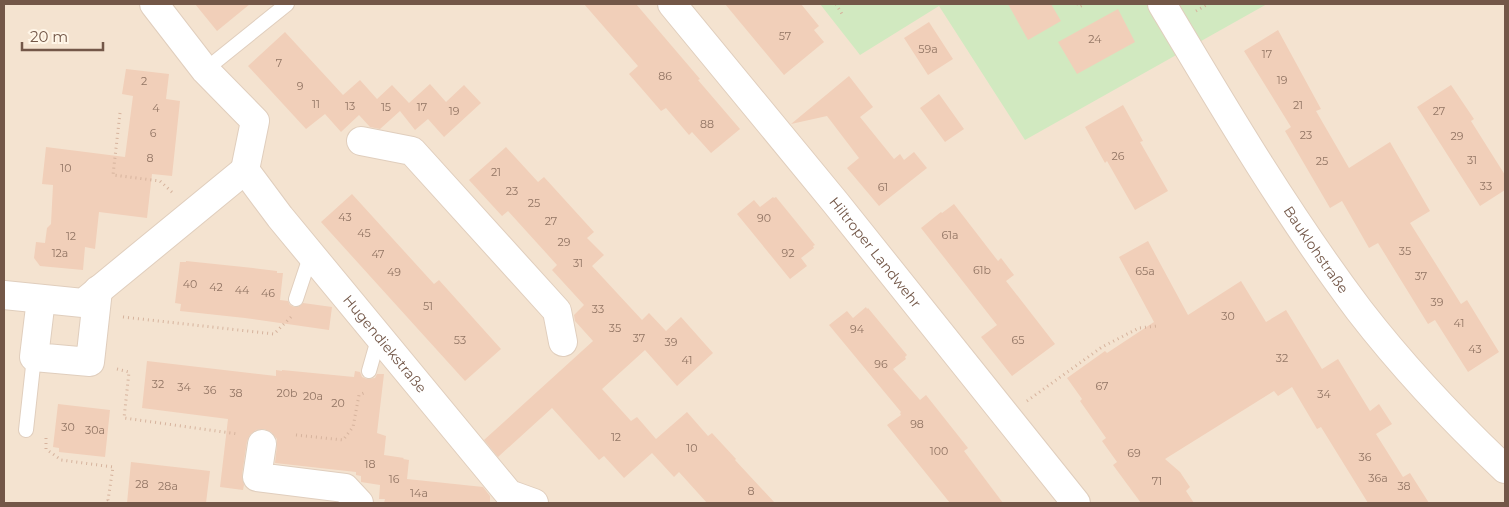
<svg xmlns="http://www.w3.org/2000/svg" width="1509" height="507" viewBox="0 0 1509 507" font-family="Montserrat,sans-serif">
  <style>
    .residential { fill: #f4e3d0 }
    .green { fill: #d1e9c0 }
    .building { fill: #f1cfb9 }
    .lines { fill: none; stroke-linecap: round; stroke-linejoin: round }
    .service-casing { stroke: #e0cebd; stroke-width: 16 }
    .minor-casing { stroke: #e0cebd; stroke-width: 30 }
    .tertiary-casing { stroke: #e0cebd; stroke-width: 30 }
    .path { stroke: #d6b39d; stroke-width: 3; stroke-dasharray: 1 4; stroke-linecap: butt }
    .service { stroke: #fff; stroke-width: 14 }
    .minor { stroke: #fff; stroke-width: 28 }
    .tertiary { stroke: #fff; stroke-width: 28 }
    .labels { text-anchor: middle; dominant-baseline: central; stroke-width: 4; stroke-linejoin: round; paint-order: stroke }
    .number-label { font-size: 11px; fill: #927564 }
    .street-label { font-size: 14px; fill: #735748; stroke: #fff6e8 }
  </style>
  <rect width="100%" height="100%" fill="#fcf2e1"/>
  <path class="residential" d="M4,4H1505V503H4Z"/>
  <path class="green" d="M820,4H1267L1025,140L939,6L860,55Z"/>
  <path class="building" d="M195,4H250L217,31Z
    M584,4H636L700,79L698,80L740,129L711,153L692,132L689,135L666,108L661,111L629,74L638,66Z
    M725,4H801L819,26L814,30L824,42L784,75Z
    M1008,4H1051L1061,21L1028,40Z
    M1118,9L1135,42L1077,74L1058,42Z
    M929,22L953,59L928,75L904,38Z
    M1278,30L1321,109L1316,111L1349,168L1390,142L1430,211L1410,223L1461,304L1467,300L1499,352L1468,372L1435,320L1428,324L1378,243L1369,248L1342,201L1330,208L1285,131L1291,127L1244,51Z
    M285,32L343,95L360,80L377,99L392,85L409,103L430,84L446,102L464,85L481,103L444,137L428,119L415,130L400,111L380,129L370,127L359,115L341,132L325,114L306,129L248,66Z
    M126,69L169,74L166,99L180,101L172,176L152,174L147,218L99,212L95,249L85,247L83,270L40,266L34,258L36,242L45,243L47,228L51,224L53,185L42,184L46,147L125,157L133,96L122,94Z
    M849,76L873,107L860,117L894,159L900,154L904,160L914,152L927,168L879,206L847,168L859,158L827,116L791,124Z
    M1451,85L1474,119L1471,121L1505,175V190L1480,206L1417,107Z
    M939,94L964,129L945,142L920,108Z
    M1123,105L1143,141L1140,142L1168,191L1135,210L1107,161L1105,163L1085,127Z
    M506,147L538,182L544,177L594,232L587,238L604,255L592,266L642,320L649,313L666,331L681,317L713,353L677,386L645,350L602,389L631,421L637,417L656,439L687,412L708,436L712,433L736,459L735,460L775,503H707L679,472L674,477L652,453L624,478L604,456L599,460L552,408L498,457L484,440L593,341L575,321L574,315L584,305L552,270L557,265L508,211L502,216L469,180Z
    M352,194L434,284L439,280L501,349L465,381L321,222Z
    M773,197L774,198L776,197L815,245L813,246L814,248L801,258L807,266L790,279L737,214L754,200L760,207Z
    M954,204L998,261L1001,258L1014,275L1006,281L1055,344L1012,376L981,337L997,325L921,228L941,212L942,213Z
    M1148,241L1188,315L1241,281L1266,322L1286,310L1322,369L1338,359L1370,411L1379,404L1392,424L1376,434L1403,477L1410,473L1429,503H1368L1321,427L1317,429L1292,387L1278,396L1274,391L1165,459L1180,472L1190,487L1186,491L1194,503H1141L1113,465L1117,462L1102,441L1106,438L1080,401L1082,399L1067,378L1105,351L1107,353L1154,322L1119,257Z
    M186,261L253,268L277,271V273H283L280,300L288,301L290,305L294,307H298L303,303L332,307L329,330L245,318L180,311L181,304L175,303L180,262H186Z
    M866,307L867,309L868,308L907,355L905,357L906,359L893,369L920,400L926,395L968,448L964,451L1003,503H950L887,425L901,415L900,413L901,412L829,325L847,311L853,318Z
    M147,361L276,376V370L282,371V370L354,377L355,371L360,372L362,377L367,379L375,378L377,374H384L377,433L386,436L384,455L404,458L403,459L409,460L407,479L483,487L490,496V503H384L385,499H379L380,485L361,482V476L356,475V472L275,463L277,446V439L271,432L264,429L256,430L250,435L247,441L242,475L244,485L243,490L220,487L228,419L142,408Z
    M58,404L110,410L105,457L59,452V448L53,447Z
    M131,462L210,471L206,503H127Z"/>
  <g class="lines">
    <defs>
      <path id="service" d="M205,70L287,4
        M296,299L311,254
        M369,371L379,336
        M26,430L34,357"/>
      <g id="minor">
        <path id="s1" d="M154,4L205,70L255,121L245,170L280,217L509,494L534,503"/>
        <path id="s2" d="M1162,4C1224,108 1286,213 1359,310C1403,367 1453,420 1505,469"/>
        <path d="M361,141L412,151L557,311L563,342"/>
        <path d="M4,295L83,303L245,170"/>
        <path d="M41,299L34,357L90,362L98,290"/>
        <path d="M262,444L257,477L345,488L359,503"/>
      </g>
      <g id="tertiary">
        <path id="s3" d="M672,4L835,202L1076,503"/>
      </g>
    </defs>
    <use href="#service" class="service-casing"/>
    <use href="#minor" class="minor-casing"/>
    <use href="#tertiary" class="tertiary-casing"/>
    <path class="path" d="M836,4L842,14
      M1078,4L1079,7L1085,4
      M1196,11L1208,4
      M120,113L113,175L160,181L174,194
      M123,317L274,334L291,317
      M117,369L129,372L124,418L238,434
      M1027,401L1102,347L1139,328L1157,326
      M296,435L343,440L353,427L359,395L366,392
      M46,438V449L61,460L113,467L108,500L111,503"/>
    <use href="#service" class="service"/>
    <use href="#minor" class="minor"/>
    <use href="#tertiary" class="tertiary"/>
  </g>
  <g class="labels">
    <g class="number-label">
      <text x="785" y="36">57</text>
      <text x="1095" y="39">24</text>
      <text x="928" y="49">59a</text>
      <text x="1267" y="54">17</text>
      <text x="279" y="63">7</text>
      <text x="665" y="76">86</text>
      <text x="1282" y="80">19</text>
      <text x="144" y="81">2</text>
      <text x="300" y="86">9</text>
      <text x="316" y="104">11</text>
      <text x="1298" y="105">21</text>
      <text x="350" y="106">13</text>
      <text x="386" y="107">15</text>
      <text x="422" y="107">17</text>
      <text x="156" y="108">4</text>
      <text x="454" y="111">19</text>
      <text x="1439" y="111">27</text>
      <text x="707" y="124">88</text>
      <text x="153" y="133">6</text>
      <text x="1306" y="135">23</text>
      <text x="1457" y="136">29</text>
      <text x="1118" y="156">26</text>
      <text x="150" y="158">8</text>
      <text x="1472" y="160">31</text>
      <text x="1322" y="161">25</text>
      <text x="66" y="168">10</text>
      <text x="496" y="172">21</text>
      <text x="1486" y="186">33</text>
      <text x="883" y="187">61</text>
      <text x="512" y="191">23</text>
      <text x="534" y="203">25</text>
      <text x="345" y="217">43</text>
      <text x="764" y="218">90</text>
      <text x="551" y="221">27</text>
      <text x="364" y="233">45</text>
      <text x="950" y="235">61a</text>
      <text x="71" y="236">12</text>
      <text x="564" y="242">29</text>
      <text x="1405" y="251">35</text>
      <text x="60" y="253">12a</text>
      <text x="788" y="253">92</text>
      <text x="378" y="254">47</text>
      <text x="578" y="263">31</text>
      <text x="982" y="270">61b</text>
      <text x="1145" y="271">65a</text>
      <text x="394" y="272">49</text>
      <text x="1421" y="276">37</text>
      <text x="190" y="284">40</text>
      <text x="216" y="287">42</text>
      <text x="242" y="290">44</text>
      <text x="268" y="293">46</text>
      <text x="1437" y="302">39</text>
      <text x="428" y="306">51</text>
      <text x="598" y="309">33</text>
      <text x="1228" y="316">30</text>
      <text x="1459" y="323">41</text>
      <text x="615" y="328">35</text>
      <text x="857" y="329">94</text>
      <text x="639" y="338">37</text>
      <text x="460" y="340">53</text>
      <text x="1018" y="340">65</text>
      <text x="671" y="342">39</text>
      <text x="1475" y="349">43</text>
      <text x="1282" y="358">32</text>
      <text x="687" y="360">41</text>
      <text x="881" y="364">96</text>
      <text x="158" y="384">32</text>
      <text x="1102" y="386">67</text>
      <text x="184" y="387">34</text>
      <text x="210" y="390">36</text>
      <text x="236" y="393">38</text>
      <text x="287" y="393">20b</text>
      <text x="1324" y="394">34</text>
      <text x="313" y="396">20a</text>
      <text x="338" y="403">20</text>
      <text x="917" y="424">98</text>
      <text x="68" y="427">30</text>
      <text x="95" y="430">30a</text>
      <text x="616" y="437">12</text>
      <text x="692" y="448">10</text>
      <text x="939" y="451">100</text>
      <text x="1134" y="453">69</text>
      <text x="1365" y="457">36</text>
      <text x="370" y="464">18</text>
      <text x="1378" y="478">36a</text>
      <text x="394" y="479">16</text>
      <text x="1157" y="481">71</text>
      <text x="142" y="484">28</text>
      <text x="168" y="486">28a</text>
      <text x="1404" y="486">38</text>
      <text x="751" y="491">8</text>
      <text x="419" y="493">14a</text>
    </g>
    <g class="street-label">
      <text stroke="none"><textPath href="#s2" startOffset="290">Bauklohstraße</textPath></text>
      <text stroke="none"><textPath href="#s3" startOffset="321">Hiltroper Landwehr</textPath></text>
      <text stroke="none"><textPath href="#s1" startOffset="428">Hugendiekstraße</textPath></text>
    </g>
  </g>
  <rect width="1509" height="507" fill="none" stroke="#735748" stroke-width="10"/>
  <path d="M22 42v8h81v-8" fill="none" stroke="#735748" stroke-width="2.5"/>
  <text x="30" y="42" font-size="15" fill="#735748" stroke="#fff6e8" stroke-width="4" paint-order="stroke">20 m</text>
</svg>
